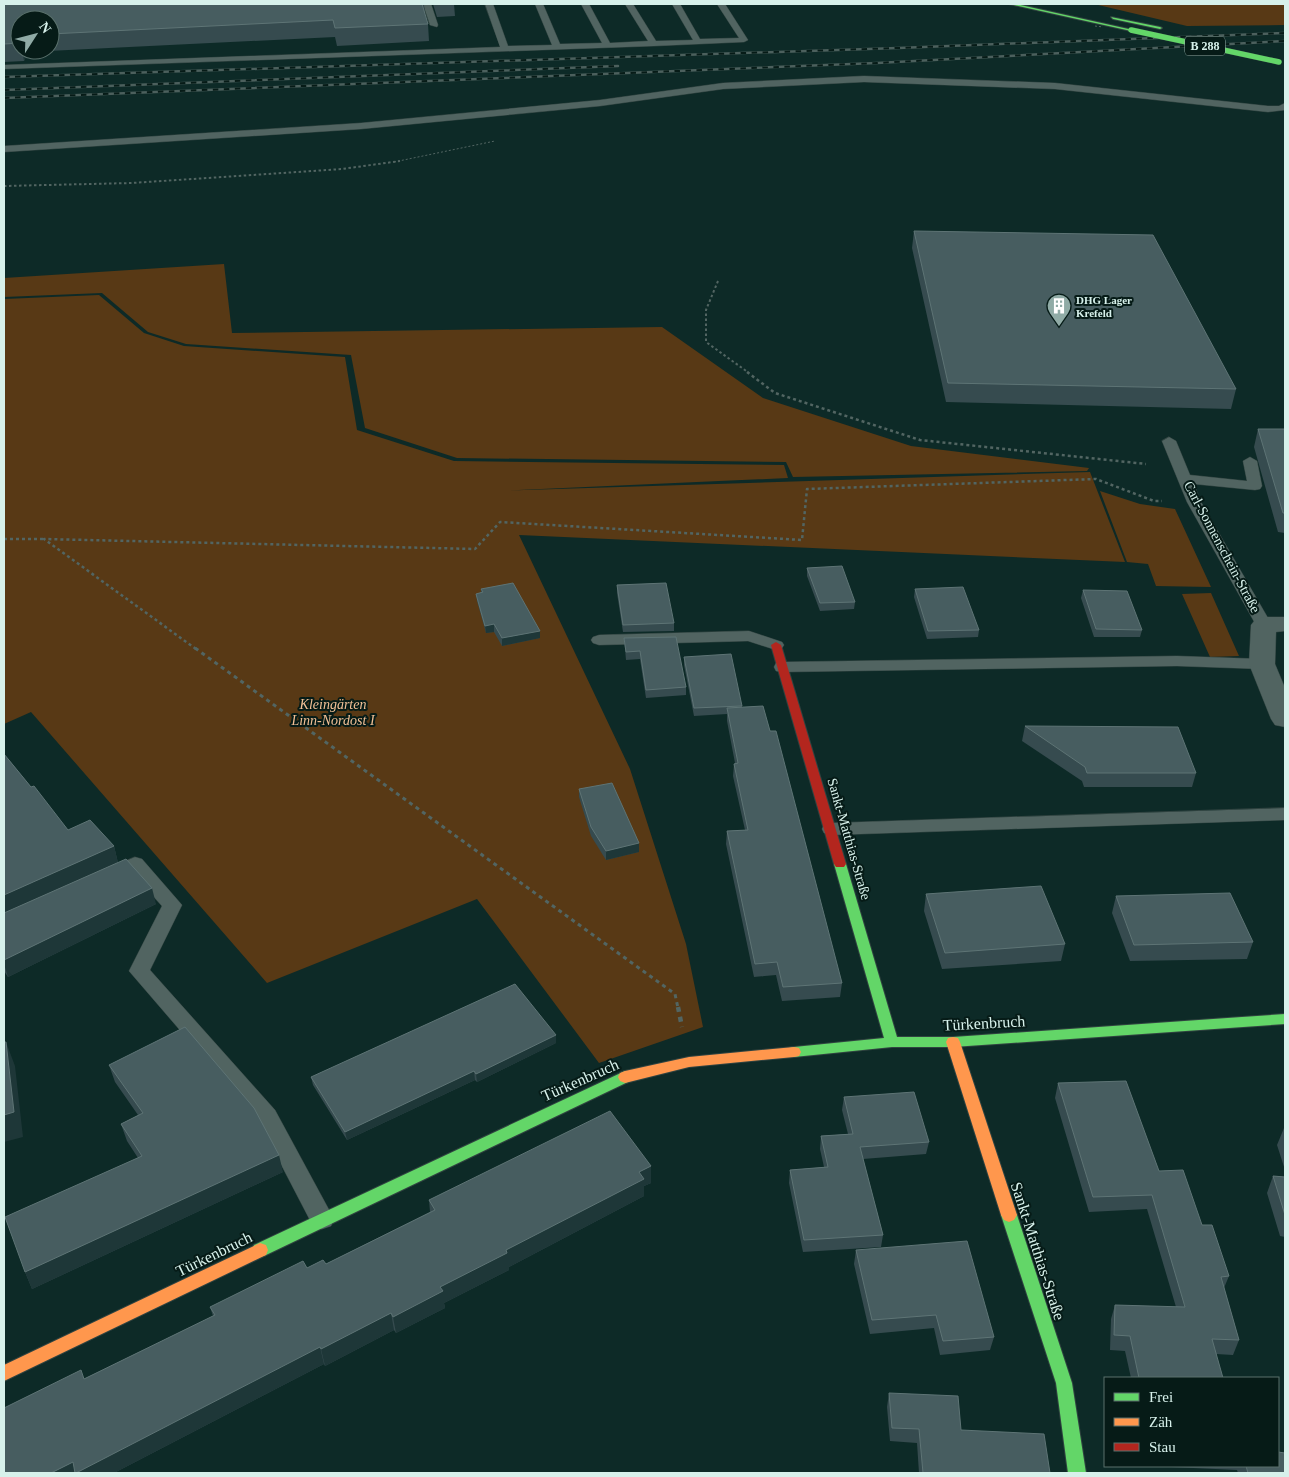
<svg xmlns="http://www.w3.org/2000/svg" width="1289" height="1477" viewBox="0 0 1289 1477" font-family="Georgia,serif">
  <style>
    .green { fill: #583915 }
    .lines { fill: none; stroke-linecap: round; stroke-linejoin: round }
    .lane-casing { stroke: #304340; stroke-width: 1 }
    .street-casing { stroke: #304340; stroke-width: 1 }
    .fast-casing { stroke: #304340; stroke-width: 2 }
    .slow-casing { stroke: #304340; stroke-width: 2 }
    .jam-casing { stroke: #304340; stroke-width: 2 }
    .path-far4 { stroke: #526562; stroke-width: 1; stroke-dasharray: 2 2; stroke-linecap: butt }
    .path-far3 { stroke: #526562; stroke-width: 2; stroke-dasharray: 2.5 2.5; stroke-linecap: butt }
    .path-far2 { stroke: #526562; stroke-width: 2.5; stroke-dasharray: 3 3; stroke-linecap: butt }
    .path-far1 { stroke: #526562; stroke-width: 3; stroke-dasharray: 4 4; stroke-linecap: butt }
    .path { stroke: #526562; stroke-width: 4.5; stroke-dasharray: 5 5; stroke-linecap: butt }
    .lane { fill: #516461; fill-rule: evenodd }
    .street { fill: #516461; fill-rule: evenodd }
    .fast { fill: #63d668; fill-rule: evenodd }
    .slow { fill: #ff974d; fill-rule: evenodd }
    .jam { fill: #b3261e; fill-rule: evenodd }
    .rail-casing { stroke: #4c605d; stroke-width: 2.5 }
    .rail { stroke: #061b17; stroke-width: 2; stroke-dasharray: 5.5; stroke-linecap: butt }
    .fast-bridge-casing { stroke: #304340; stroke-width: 6; stroke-linecap: butt }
    .path-bridge { stroke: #526562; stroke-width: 1; stroke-dasharray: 2 2; stroke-linecap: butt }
    .fast-bridge { stroke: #63d668; stroke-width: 5.5 }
    .wall { fill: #364b4f; fill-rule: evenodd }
    .shaded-wall { fill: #1e3738 }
    .building { fill: #475d60; stroke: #5e7475 }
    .labels { text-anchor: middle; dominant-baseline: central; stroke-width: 4; stroke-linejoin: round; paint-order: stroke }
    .far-poi-label { font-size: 11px; font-weight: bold; fill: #d7f1eb; stroke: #061b17; text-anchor: start }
    .shield { fill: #061b17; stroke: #98b1ab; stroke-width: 1 }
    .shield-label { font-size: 12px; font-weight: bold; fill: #d7f1eb }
    .street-label { font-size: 14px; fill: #d7f1eb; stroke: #061b17 }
    .park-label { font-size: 14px; font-style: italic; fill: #f2c096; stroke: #061b17 }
    .near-street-label { font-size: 16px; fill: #d7f1eb; stroke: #061b17 }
  </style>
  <rect width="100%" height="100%" fill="#0d2a27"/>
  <path class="green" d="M1094,4H1285V25L1187,26Z
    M224,264L232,333L662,327L763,398L911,446L1089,468L1087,471L793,477L786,462L457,458L365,428L351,355L186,344L148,332L102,293L4,297V278Z
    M99,295L144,333L184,346L345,357L357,430L454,461L784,465L788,478L496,491L1090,472L1125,562L519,535L630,769L686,944L703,1027L599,1063L477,899L267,983L31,712L4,724V299Z
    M1100,491L1140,504L1175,509L1211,587L1156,586L1148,564L1127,562Z
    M1211,593L1239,656L1210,657L1182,594Z"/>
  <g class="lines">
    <defs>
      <path id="lane" d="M423,4H431L438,25L437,27L430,25Z
        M485,4H493L508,46L552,45L535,4H543L560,44L602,43L581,4H589L610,43L648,41L625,4H633L656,41L693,40L672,4H680L700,39L739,38L717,4H725L748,40L744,42L654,46L4,69V65L500,47Z
        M864,76L1055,83L1268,106H1279L1285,103V110L1268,112L1055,89L864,82L723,89L600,106L361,129L4,152V146L361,123L600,100L723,83Z
        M1169,437L1176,441L1190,475L1247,481L1243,461L1250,457L1257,461L1262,486L1260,489L1255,490L1194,484L1201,502L1272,625L1270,628H1258L1256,625L1187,502L1162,441Z
        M749,631L782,642L784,645L782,648L776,650L748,641L599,645L593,643L591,640L593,637L599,635Z
        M1177,656L1262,659L1268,661L1270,664L1268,667L1262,669L1177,666L782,672L776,671L774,667L776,663L782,662Z
        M1285,808V820L831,835L824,833L822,829L824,825L831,823Z
        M135,857L142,859L182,905L150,970L275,1110L334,1219L331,1226L322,1229L313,1226L259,1122L129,971L162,906L132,873L111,882L104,880L101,875L104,870Z"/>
      <path id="street" d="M1264,617H1285V631L1276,632L1275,664L1285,688V727L1275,725L1271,719L1249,664L1251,625L1255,620Z"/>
      <path id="fast" d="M1009,4H1016L1133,30L1131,31Z
        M1111,17L1160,27L1162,28L1160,29L1113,19Z
        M840,860L844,861L846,864L897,1037H953L1285,1014V1024L953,1047H892L794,1057L789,1056L787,1052L789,1048L794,1047L884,1038L834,864L836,861Z
        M625,1071L630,1073L632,1077L630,1081L266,1255L260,1257L254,1255L252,1250L254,1245Z
        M1009,1208L1014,1210L1017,1215L1072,1383L1086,1473H1068L1056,1383L1001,1215L1004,1210Z"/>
      <path id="slow" d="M953,1037L958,1038L960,1042L1017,1215L1014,1220L1009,1222L1004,1220L1001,1215L946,1042L948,1038Z
        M794,1047L799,1048L801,1052L799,1056L794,1057L689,1067L625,1083L620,1081L618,1077L620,1073L625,1071L689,1057Z
        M260,1243L266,1245L268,1250L266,1255L4,1381V1365Z"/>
      <path id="jam" d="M776,642L781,645L846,864L844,867H836L834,864L771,645Z"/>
    </defs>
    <use href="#lane" class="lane-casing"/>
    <use href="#street" class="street-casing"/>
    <use href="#fast" class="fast-casing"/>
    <use href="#slow" class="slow-casing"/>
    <use href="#jam" class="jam-casing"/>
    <path class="path-far4" d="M394,162L495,141"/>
    <path class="path-far3" d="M4,186L132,183L342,169L400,161
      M718,281L706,310V342L749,373"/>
    <path class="path-far2" d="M747,372L775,393L920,440L1146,464
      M4,539H44
      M196,649L44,539L475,549L500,522L802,540L807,489L1096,479L1154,501H1162"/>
    <path class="path-far1" d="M195,648L675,994L678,1008"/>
    <path class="path" d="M678,1007L682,1027"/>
    <use href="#lane" class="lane"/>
    <use href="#street" class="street"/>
    <use href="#fast" class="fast"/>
    <use href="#slow" class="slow"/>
    <use href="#jam" class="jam"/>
    <defs>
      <path id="rail" d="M4,77L898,48L1285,33
        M4,90L618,66
        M4,98L877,63L1285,41"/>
    </defs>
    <use href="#rail" class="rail-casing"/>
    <use href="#rail" class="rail"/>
    <defs>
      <path id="fast-bridge" d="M1131,30L1279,62"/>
    </defs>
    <use href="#fast-bridge" class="fast-bridge-casing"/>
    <path class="path-bridge" d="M1095,26L1103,27"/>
    <use href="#fast-bridge" class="fast-bridge"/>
  </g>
  <path class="wall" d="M4,4H424L425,14L428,24L429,41L337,46L335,37L28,52L24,61L4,62ZM20,20H50V50H20Z
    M433,4H454L455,16L437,17Z
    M914,231L1236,389L1231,409L946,402L912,248Z
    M1258,429H1285V533L1278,532L1254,447Z
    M807,568L855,602L854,609L820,611L807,576Z
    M617,585L674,623V631L623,632L617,593Z
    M481,589L540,638L502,646L494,632L486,633L477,601L476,594L481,593Z
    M915,589L979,630L978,637L927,639L914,597Z
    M1083,590L1142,630L1140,637H1094L1081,598Z
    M624,638L686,687V695L646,698L640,659L626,660Z
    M684,657L742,706V707L842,983L840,997L782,1001L776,975L754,977L726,844L727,831L745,830L733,776L734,764L735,763L727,721V714L694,716L684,665Z
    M1025,726L1196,773L1192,787H1084L1082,781L1022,741Z
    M4,754L31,787L68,830L114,846L118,863L156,904L8,977L4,971Z
    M579,789L639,852L606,860L591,836L579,797Z
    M926,894L1065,944L1061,961L942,969L924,911Z
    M1116,896L1253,942L1247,959L1130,961L1112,913Z
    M556,1043L477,1082L475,1080L347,1140L313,1085L311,1077Z
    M109,1065L283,1172L32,1289L25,1272L138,1158L127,1141L121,1124L138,1115L115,1082Z
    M1058,1083L1159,1171L1202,1225L1229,1276L1224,1288L1239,1340L1233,1355L1216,1354L1223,1378H1131L1125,1351L1110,1350L1111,1319L1115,1305L1176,1307L1147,1209L1089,1212L1055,1098Z
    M844,1097L929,1142L926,1154L863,1159L883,1235L881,1247L803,1252L789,1183L790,1170L824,1167L820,1149L821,1136L848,1134L842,1110Z
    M1284,1128H1285V1170L1277,1145Z
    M651,1166V1183L644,1186V1196L509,1267V1270L444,1303L445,1308L396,1333L394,1330L325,1366L324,1364L114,1473H4L84,1379L213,1316L210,1307L307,1268L326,1264L430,1212L429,1200Z
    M1273,1176L1285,1177V1237L1280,1236L1267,1193Z
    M856,1250L994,1337L990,1350L940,1355L934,1328L870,1334L854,1264Z
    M889,1393L961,1430L1050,1473H919L917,1443L890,1441L887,1407Z
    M1149,1466H1278L1285,1473H1238L1237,1470Z"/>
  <path class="shaded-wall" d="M22,50H27L28,52L24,61Z
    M494,624V632L486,633L485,626Z
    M540,631V638L502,646V638Z
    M639,843V852L606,860V851Z
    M114,846L118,863L4,914V895Z
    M152,888L156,904L8,977L4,964V960Z
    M556,1035V1043L477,1082L476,1074Z
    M6,1042L15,1066L23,1137L4,1142V1115Z
    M474,1071L475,1080L347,1140L345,1132Z
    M279,1155L283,1172L32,1289L25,1272Z
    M651,1166V1183L644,1186V1196L509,1267V1270L444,1303L445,1308L396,1333L393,1317L440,1287L506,1250L639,1172Z
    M391,1313L394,1330L325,1366L321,1349Z
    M320,1347L324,1364L114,1473H51L73,1462Z"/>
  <path class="building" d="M4,4H422L428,24L335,28L333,20L50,34V20H20V43L4,44Z
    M914,231L1153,235L1236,389L948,383Z
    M1258,429H1285V513H1283Z
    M842,566L855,602L820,603L807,568Z
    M513,583L540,631L502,638L494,624L485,626L476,594L483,592L481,589Z
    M666,583L674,623L623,625L617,585Z
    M963,587L979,630L928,631L915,589Z
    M1083,590L1127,591L1142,630L1096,629Z
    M676,637L686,687L646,690L640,651L626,652L624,638Z
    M731,654L742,706L694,708L684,657Z
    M763,706L770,731H776L842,983L783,987L777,962L755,964L727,831L748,830L734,764L738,763L727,708Z
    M1025,726L1178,727L1196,773H1087L1085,767Z
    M4,754L31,787L34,786L68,830L90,820L114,846L4,895Z
    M612,783L639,843L606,851L591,827L579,789Z
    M126,859L152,888L4,960V913Z
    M1041,886L1065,944L945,953L926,894Z
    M1230,893L1253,942L1134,945L1116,896Z
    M515,984L556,1035L476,1074L474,1071L345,1132L311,1077Z
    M185,1027L254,1108L279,1155L25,1272L5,1217L142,1156L121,1124L143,1113L109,1065Z
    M4,1042H6L14,1112L4,1115Z
    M1126,1081L1159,1171L1183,1170L1202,1225H1212L1229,1276L1221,1277L1239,1340L1212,1339L1223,1378H1139L1130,1336L1114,1335L1115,1305L1185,1307L1152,1195L1093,1197L1058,1083Z
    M914,1092L929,1142L860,1147L883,1235L804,1240L790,1170L828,1167L821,1136L853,1134L844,1097Z
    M610,1111L651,1166L639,1172L644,1179L506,1250L507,1253L440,1287L443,1291L393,1317L391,1313L321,1349L320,1347L76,1473H75L73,1462L51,1473H4V1408L81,1370L84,1379L215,1315L210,1307L303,1261L307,1268L323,1260L326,1264L435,1210L429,1200Z
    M1273,1176L1285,1177V1215Z
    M967,1241L994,1337L943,1341L936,1315L872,1320L856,1250Z
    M889,1393L958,1396L961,1430L1044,1434L1050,1473H923L919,1429L892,1428Z
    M1278,1452L1285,1453V1473H1248L1246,1466H1278Z"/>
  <defs>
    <symbol id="building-pin" viewBox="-11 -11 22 30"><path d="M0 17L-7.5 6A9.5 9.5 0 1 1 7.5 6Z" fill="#90aba6" stroke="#061b17"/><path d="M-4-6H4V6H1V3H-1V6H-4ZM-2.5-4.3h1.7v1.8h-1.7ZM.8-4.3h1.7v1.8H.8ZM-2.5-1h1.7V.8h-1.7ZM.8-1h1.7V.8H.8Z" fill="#fff"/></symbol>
  </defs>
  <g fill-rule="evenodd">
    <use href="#building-pin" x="1045" y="292" width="28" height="38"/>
  </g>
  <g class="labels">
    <g class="far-poi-label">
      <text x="1076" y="300">DHG Lager<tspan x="1076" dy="13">Krefeld</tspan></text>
    </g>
    <rect class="shield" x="1185" y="36.5" width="40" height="19" rx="4"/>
    <g class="shield-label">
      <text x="1205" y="46">B 288</text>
    </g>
    <g class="street-label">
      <text transform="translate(1222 547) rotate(62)">Carl-Sonnenschein-Straße</text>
      <text transform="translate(849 839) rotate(74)">Sankt-Matthias-Straße</text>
    </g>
    <g class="park-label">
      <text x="333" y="704">Kleingärten<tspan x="333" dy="16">Linn-Nordost I</tspan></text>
    </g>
    <g class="near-street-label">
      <text transform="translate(984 1023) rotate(-3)">Türkenbruch</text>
      <text transform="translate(580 1080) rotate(-24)">Türkenbruch</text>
      <text transform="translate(1038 1251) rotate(72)">Sankt-Matthias-Straße</text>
      <text transform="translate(214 1254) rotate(-26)">Türkenbruch</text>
    </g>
  </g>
  <rect width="1289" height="1477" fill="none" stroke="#d7f1eb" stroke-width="10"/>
  <rect x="1104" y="1377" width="175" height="90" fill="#061b17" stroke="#5a716c"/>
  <rect x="1114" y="1393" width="25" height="8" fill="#63d668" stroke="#5a716c"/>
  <text x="1149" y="1402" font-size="15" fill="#d7f1eb">Frei</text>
  <rect x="1114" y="1418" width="25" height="8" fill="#ff974d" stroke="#5a716c"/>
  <text x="1149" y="1427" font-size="15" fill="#d7f1eb">Zäh</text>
  <rect x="1114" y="1443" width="25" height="8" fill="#b3261e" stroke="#5a716c"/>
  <text x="1149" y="1452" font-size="15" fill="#d7f1eb">Stau</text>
  <g transform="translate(35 35) rotate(54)"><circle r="24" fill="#061b17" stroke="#5a716c"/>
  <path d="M0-4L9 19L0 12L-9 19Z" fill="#90aba6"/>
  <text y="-8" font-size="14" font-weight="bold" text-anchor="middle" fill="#d7f1eb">N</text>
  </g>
</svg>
